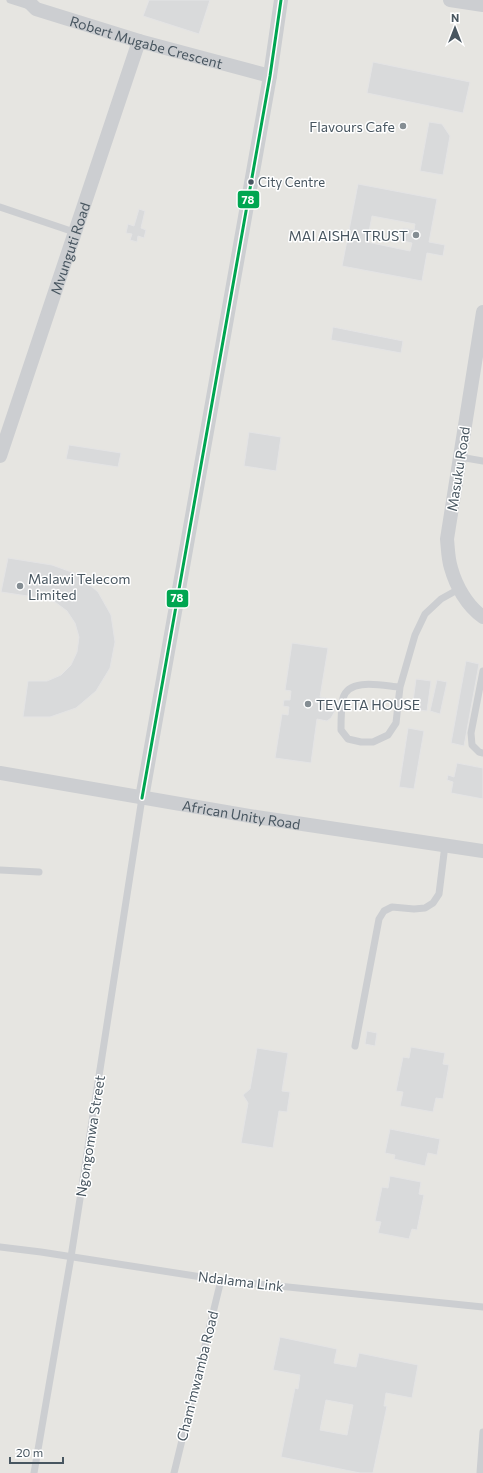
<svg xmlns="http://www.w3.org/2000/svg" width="483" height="1473" viewBox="0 0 483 1473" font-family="Commissioner,sans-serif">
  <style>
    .commercial { fill: #e6e5e1 }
    .building { fill: #d9dadb; stroke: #e4e4e5; fill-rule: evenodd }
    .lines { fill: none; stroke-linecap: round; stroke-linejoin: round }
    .service { stroke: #ccced1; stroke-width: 7 }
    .minor { stroke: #ccced1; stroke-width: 14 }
    .bus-1-casing { stroke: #fff; stroke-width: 6 }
    .bus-1 { stroke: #00a651; stroke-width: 3 }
    .poi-dot { fill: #848d93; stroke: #fff; stroke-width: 1.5 }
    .bus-dot { fill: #485660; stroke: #fff; stroke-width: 1.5 }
    .labels { text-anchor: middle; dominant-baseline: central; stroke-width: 3; stroke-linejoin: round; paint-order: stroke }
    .bus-label { font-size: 13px; fill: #485660; stroke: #fff; text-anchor: start }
    .street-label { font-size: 14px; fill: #485660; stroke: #fff }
    .poi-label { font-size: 14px; fill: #485660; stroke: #fff; text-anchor: end }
    .line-badge { stroke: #fff; stroke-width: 1.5 }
    .badge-label { font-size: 11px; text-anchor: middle; font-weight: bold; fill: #fff }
  </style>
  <rect width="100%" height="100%" fill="#f3f2f2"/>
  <path class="commercial" d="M0,0H483V1473H0Z"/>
  <path class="building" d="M149,0H210L199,34L143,16Z
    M373,62L470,82L463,113L367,93Z
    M429,122L442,124L450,136L443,175L420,171Z
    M358,184L437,199L429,242L445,245L443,256L427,253L422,281L342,266ZM372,216L415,224L414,230L403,228L400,240L412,243L410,251L367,242Z
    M139,209L145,211L141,228L146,230L144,238L138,236L137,242L130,240L132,234L126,233L128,224L134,226Z
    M333,327L403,341L401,353L331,340Z
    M249,432L281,437L276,471L244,466Z
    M69,445L121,453L118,467L66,459Z
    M8,558L52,565L77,574L98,592L111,615L115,642L110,668L96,691L76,708L50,717H23L28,681H47L61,675L71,665L77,652L79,637L75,623L67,611L55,602L41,598L1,592Z
    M292,643L328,648L320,697L330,699L333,702L335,711L331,718L327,721L317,719L311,763L275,758L282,714L288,715L289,707L283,706L284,700H290L291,691L285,690Z
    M466,661L479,664L464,746L451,743Z
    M416,679L431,681L427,711L412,709Z
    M437,680L447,682L440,714L430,711Z
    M408,728L424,731L414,789L399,787Z
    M457,763L483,768V799L451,793L453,782L447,780L448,775L454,777Z
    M367,1031L377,1033L375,1046L365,1044Z
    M411,1047L445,1053L443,1064L449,1065L443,1099L436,1098L433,1112L400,1106L403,1092L396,1091L403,1057L409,1058Z
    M257,1048L288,1053L282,1091L290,1092L287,1112L279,1111L273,1148L241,1143L248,1103L243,1095L250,1089Z
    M390,1129L440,1139L437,1155L428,1153L425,1166L394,1159L395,1155L385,1153Z
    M390,1176L421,1182L419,1194L424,1195L417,1230L412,1229L409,1239L378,1233L381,1222L375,1221L382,1187L388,1188Z
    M280,1337L337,1349L334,1363L356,1367L359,1353L418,1365L412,1398L386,1393L384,1406H387L373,1473H360L281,1457L295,1388L298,1389L300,1375L273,1370ZM326,1400L353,1405L347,1435L320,1430Z"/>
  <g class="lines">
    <path class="service" d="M10,0L29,6
      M0,207L74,232
      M460,457L483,461
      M483,671L471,733L472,745L479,752L483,753
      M400,687C384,686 349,677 343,698C341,708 341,720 341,730L348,739L361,742H373L388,735L396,723L400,687L415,635L425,614L441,599L459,589
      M0,870L39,872
      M355,1046L379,919L384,911L392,907L414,909L425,908L433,903L439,894L445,845
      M0,1247L41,1252L221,1280L483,1307
      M34,1473L71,1257L142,798
      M174,1473L221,1280
      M480,1473L483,1432"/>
    <g class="minor">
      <path id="s1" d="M27,0L36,9L139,41L270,76"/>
      <path d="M450,0L483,5"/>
      <path d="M483,312L447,539C448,549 448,559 451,568C456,586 467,606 483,617"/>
      <path id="s2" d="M0,456L139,41"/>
      <path id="s3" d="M0,773L256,817L483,851"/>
      <path d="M142,798L245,217L270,76L281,0"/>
    </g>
    <defs>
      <path id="bus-1" d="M142,798L245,217L270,76L281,0"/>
    </defs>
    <use href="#bus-1" class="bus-1-casing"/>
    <use href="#bus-1" class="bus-1"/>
  </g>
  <g class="poi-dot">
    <circle cx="403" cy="126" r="4"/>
    <circle cx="416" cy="235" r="4"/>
    <circle cx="20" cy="586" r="4"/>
    <circle cx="308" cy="704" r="4"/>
  </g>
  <circle class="bus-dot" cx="251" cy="182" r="3.5"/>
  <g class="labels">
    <g class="bus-label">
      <text x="258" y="182">City Centre</text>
    </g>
    <g class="street-label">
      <text stroke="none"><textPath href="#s1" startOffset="128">Robert Mugabe Crescent</textPath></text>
      <text stroke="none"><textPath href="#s2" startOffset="219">Mvunguti Road</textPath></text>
      <text transform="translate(458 469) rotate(-81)">Masuku Road</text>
      <text stroke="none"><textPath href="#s3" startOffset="245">African Unity Road</textPath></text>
      <text transform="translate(90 1136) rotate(-81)">Ngongomwa Street</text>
      <text transform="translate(241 1281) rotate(7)">Ndalama Link</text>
      <text transform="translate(197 1376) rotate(-76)">Cham'mwamba Road</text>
    </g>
    <g class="poi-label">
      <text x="395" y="126">Flavours Cafe</text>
      <text x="408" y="235">MAI AISHA TRUST</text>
      <text x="28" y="578" text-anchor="start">Malawi Telecom<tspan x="28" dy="16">Limited</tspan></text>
      <text x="316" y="704" text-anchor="start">TEVETA HOUSE</text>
    </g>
  </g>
  <g class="line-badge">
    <rect x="237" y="190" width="23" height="19" rx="4" fill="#00a651"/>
    <rect x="166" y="589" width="23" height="19" rx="4" fill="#00a651"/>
  </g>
  <g class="badge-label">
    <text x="248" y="204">78</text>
    <text x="177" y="602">78</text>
  </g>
  <g transform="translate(455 28)" stroke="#ffffff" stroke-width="3" paint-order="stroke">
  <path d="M0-3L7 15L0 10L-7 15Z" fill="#485660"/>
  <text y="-6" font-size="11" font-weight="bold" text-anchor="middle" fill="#485660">N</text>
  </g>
  <path d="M10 1457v6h53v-6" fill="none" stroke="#485660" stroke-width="2"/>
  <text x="16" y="1457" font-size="12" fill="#485660" stroke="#ffffff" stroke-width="3" paint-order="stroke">20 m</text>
</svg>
